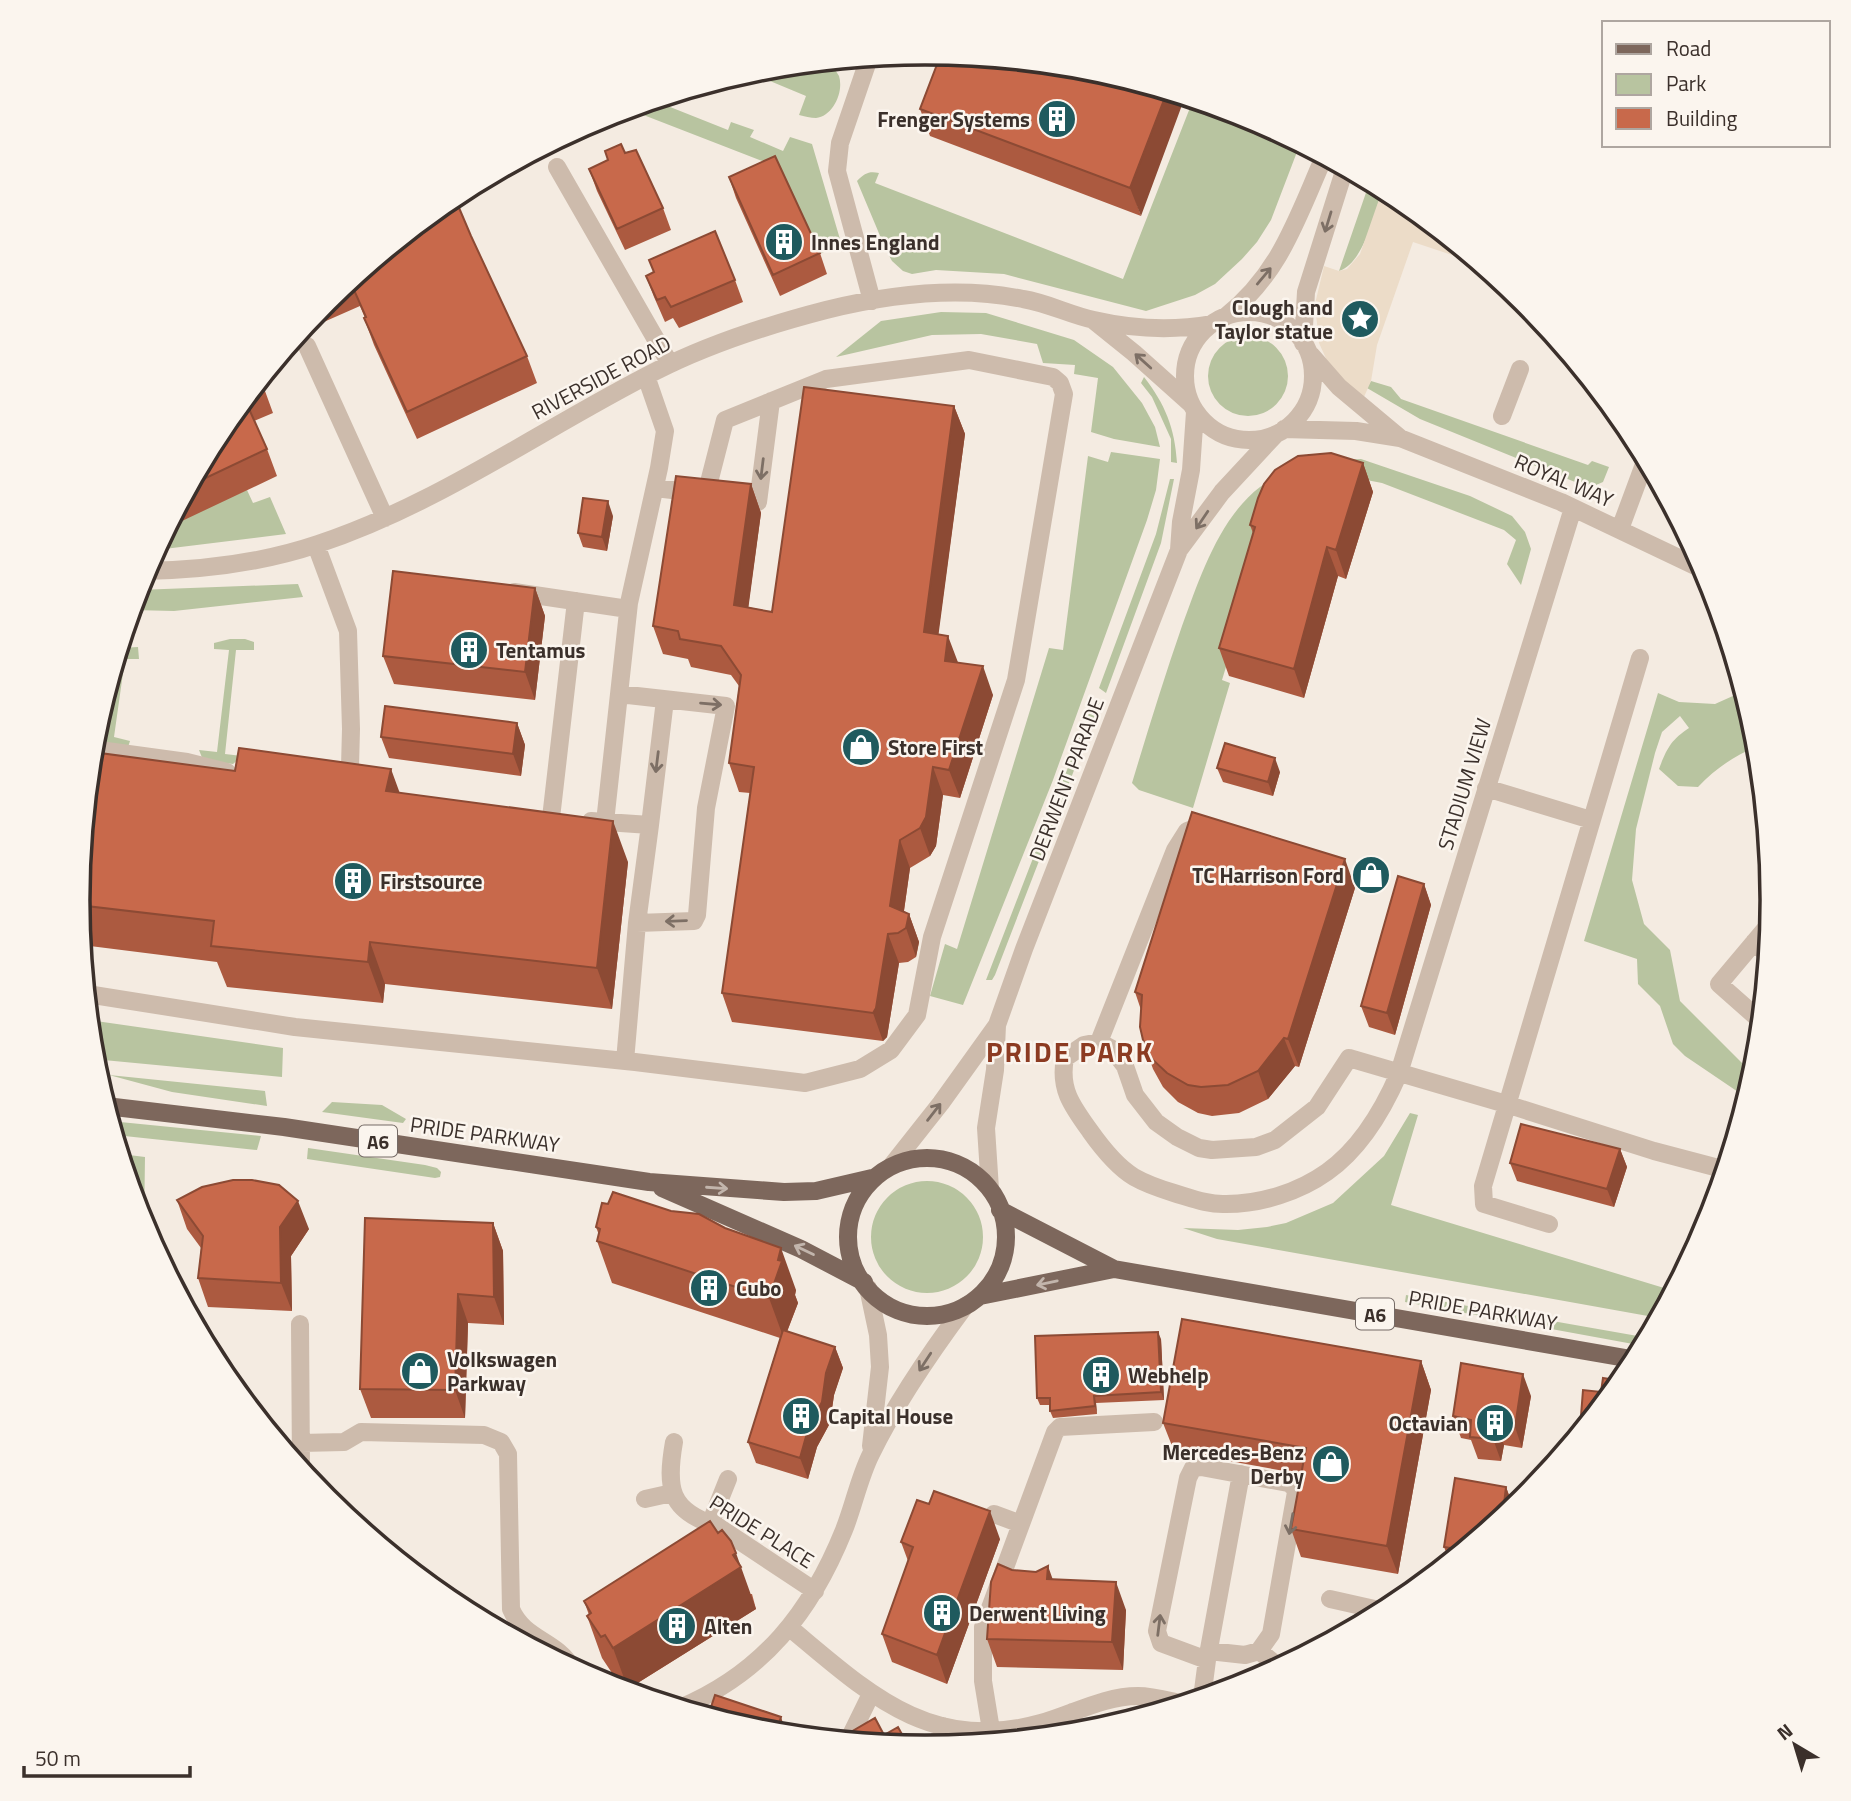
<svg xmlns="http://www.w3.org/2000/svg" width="1851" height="1801" viewBox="0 0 1851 1801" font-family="'Titillium Web',sans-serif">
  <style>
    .green { fill: #b8c4a0 }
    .plaza { fill: #ecdcc8 }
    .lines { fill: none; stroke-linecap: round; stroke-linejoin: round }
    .minor { stroke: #cdbbac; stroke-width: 18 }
    .major { stroke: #7d675c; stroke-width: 18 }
    .wall { fill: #ac5a40 }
    .shaded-wall { fill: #8c4a34 }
    .building { fill: #c8694b; stroke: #8c4a34; stroke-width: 2 }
    .oneway { stroke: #7d6f65 }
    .oneway2 { stroke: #c2b5ac }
    .labels { text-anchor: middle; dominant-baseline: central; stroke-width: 5; stroke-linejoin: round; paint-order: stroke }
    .shield { fill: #fbf5ee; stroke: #756b66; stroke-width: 2 }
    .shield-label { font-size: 19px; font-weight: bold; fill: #3b302b }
    .poi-label { font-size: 21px; font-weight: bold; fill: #3b302b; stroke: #fbf5ee; text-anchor: start }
    .street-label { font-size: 21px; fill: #3b302b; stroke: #fbf5ee }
    .district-label { font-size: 28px; font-weight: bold; letter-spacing: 2px; fill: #8c3b22; stroke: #fbf5ee }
    .rim { fill: none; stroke: #3b302b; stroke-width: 3.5 }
  </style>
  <rect width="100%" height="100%" fill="#f4ebe1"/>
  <path class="green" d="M829,62C832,66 837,72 839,76C844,92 833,116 816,118C811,118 804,116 799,115L806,96L770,81L775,67Z
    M1193,100L1250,117L1300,144L1271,220L1257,242L1242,259L1215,284L1195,295L1146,311L1004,274L936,270L912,274L903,271L892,261L886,250L857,181C865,173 869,171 879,173L875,183L1123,279Z
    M655,101L728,130L731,122L754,130L750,137L783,151L790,137L812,144L842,246L818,254L780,168L628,109Z
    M1370,181L1383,188C1375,212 1364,263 1339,271Z
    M941,312L986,313L1074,340L1113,367L1142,403L1155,427L1160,447L1114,439L1091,432L1098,378L1074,374L1075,365L1043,363L1037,344L981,334L932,335L836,357L881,321Z
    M1208 376a40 40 0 1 1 80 0a40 40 0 1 1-80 0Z
    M1144,377C1165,404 1175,428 1177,463L1171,462V439L1152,397L1141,383Z
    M1371,381L1391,387L1401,399L1588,465L1592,461L1609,467L1603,482L1596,485L1580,484L1420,419L1367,388Z
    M1111,452L1160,459L1156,490L1147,520L1053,780L963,1005L930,996L945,944L957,949L1049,648L1063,650L1088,456L1108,462Z
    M1361,459L1470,496L1512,516L1525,532L1531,549L1521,585L1507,564L1516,540L1504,530L1382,483L1346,476L1258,562L1222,680L1230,683L1193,808L1139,790L1132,783C1148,730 1164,678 1182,626C1199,580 1219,518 1260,487C1288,466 1326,461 1361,459Z
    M1170,479H1174L1161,543L1106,693L1099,688L1156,534Z
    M247,490L253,503L270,497L286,534L156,550L171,522Z
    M298,584L303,597L174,611L132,610L138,590Z
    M230,639H245L254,642V650H236L225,754L242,756L233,764L203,760L199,750L217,752L229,650L214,649V643Z
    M138,647L139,659H125L114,737L130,741L128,747L93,744L94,737L107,739L115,664L120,648Z
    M1744,691L1758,746C1734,756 1716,768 1698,787L1678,786L1659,769C1667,748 1671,740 1689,728L1680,716L1662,732L1655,753L1636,829L1632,880L1644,924L1670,950L1680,1001L1754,1075L1747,1098L1685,1056L1673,1044L1660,1006L1638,984L1637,959L1584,941L1658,693L1679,702L1715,704Z
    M1094,700L1100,703L995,975L992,980H986Z
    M89,1020L283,1048L282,1077L93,1059Z
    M109,1075L265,1091L267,1106L172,1092Z
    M332,1102L382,1105L406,1119L403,1123L322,1112Z
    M1410,1113L1418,1115L1391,1205L1674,1291L1659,1318L1217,1239L1183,1228L1238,1230L1267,1227L1286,1223L1333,1203L1384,1156Z
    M110,1121L261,1136L257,1150L115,1135Z
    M308,1148L425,1165L437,1168L441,1172L440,1177L435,1178L307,1159Z
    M121,1154L145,1157L144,1228L142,1225Z
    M871 1237a56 56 0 1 1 112 0a56 56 0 1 1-112 0Z
    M1406,1295L1649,1338L1644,1346L1405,1302Z"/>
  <path class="plaza" d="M1383,188L1397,196L1482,265L1413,242L1377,345L1371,381L1364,397L1360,398L1329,365L1319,343L1315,304L1324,266L1339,271L1347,269L1360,254Z"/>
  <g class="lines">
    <path class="minor" d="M869,58L840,143L837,171L872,301
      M557,167L670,364
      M1185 376a64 64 0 1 1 128 0a64 64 0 1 1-128 0Z
      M1225,317C1280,274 1297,218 1324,157
      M1093,320L1134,353L1191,404
      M1303,343L1306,292L1345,168
      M307,346L385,518
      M1311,355L1339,387L1400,438
      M1502,416L1520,369
      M1284,429L1356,431L1400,438L1561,502L1706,571
      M655,488L698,493
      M733,498L758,502L771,401
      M1573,508L1399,1073C1383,1110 1361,1148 1327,1172C1299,1192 1261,1204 1226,1204C1209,1205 1191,1198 1174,1193C1161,1189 1146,1184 1134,1177C1116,1166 1102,1148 1090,1131C1072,1106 1059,1089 1065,1058L1084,1045L1099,1042L1112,1049L1125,1066L1135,1095L1156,1122L1177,1137L1199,1148L1212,1150L1256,1147L1275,1140L1317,1107L1349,1058L1506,1104L1654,1151L1726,1170
      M1620,529L1646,459
      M316,545L348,631L351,729L350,767L361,780
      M1179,550L1222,492L1275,435
      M144,571C203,570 262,563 318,544C439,504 543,428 656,371C709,344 768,325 826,310C890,294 959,286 1023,299C1048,303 1070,315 1094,320C1133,329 1172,331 1212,324
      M514,592L628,609
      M619,694L726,706L706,808L697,915L694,921L637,923
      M92,749L187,762L227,772
      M1486,788L1591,820
      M551,818L576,601
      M591,821L650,825L637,923L625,1061
      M605,822L629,603L659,468L665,431L646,376
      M650,825L665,700
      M1754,942L1768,955
      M87,994L295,1027L635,1062L805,1083L860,1069L891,1050L917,1015L932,937L1016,680L1064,394L1060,383L1053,377L969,360L826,379L725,420L706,494
      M1762,1022L1719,984L1772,921
      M1099,1042L1175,850L1187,831L1202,825
      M892,1165L941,1103L997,1025L1024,949L1179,550L1181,522L1191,470L1195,412
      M990,1189L986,1128L995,1070L997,1025
      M1549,1224L1484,1204L1483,1186L1640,658
      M868,1288L878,1335L880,1367L871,1446
      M300,1324L301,1470
      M674,1442C666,1488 669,1511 717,1526L815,1591
      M301,1443L344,1442L361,1432L484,1435L501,1442L508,1454L511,1609C524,1640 557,1640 572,1668
      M645,1499L672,1493
      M994,1514L1021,1524
      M710,1524L728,1479
      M1330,1599L1379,1610L1383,1613
      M790,1628C868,1693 930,1754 1041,1723C1073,1714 1104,1696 1138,1696C1153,1696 1170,1701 1185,1704
      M1259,1651L1274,1663L1284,1666
      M1207,1660L1161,1643L1157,1631L1188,1478L1193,1468L1201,1467L1288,1483L1294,1487L1296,1492L1271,1634L1259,1651L1245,1655L1209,1651
      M1202,1698L1207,1660L1241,1474
      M680,1708C763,1673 811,1612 844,1530C854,1505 859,1478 871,1454C896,1402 930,1353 965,1306
      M1072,1712L1077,1734
      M991,1730L983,1681V1627L1055,1432L1060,1427L1154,1422
      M848,1741L871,1694
      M936,1747L943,1726"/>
    <path class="major" d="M106,1106L284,1127L649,1182L784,1192L816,1191L872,1178
      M848 1237a79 79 0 1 1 158 0a79 79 0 1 1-158 0Z
      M662,1188L801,1249L864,1282
      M1000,1210L1114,1269L1637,1360
      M980,1296L1114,1269"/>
  </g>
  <path class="wall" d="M766,68L763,77L750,72L760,69Z
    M1091,69L1141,216L930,136L920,109Z
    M625,153L663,208L671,230L625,250L597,191L589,169Z
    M729,177L820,253L827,274L780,296L736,198Z
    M454,196L471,236L527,356L537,383L417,439L374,345L364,318H365L360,306L301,332L326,301Z
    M646,276L735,280L743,302L679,328L673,318L665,322L654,297Z
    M261,380L273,413L254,421L267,449L277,476L182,521L178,510L221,429Z
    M954,406L965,434L938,634L958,663L993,695L960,798L943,795L936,846L930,856L910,868L904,911L909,914L919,942L916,957L908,962L899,963L887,1037L883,1041L732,1022L722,993L750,793L739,792L729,763L739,686L731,675L691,667L688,659L663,654L653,626L751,484L761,513L748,607L772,612Z
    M1363,463L1373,492L1346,579L1338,576L1304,698L1229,676L1219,648L1253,533L1250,525Z
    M613,516L607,551L583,547L578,533Z
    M535,588L545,616L535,700L394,684L383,656Z
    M517,723L525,745L521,776L389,758L381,737Z
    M1217,768L1280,772L1273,796L1223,782Z
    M400,793L628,862L612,1009L385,984L383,1003L227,987L217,962L82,945L78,900Z
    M1424,884L1431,905L1395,1035L1369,1027L1361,1006Z
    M1355,888L1299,1067L1295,1066L1268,1099L1239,1113L1212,1116L1198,1113L1178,1102L1163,1087L1153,1069L1143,1040L1141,1010L1135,992Z
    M1620,1149L1627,1167L1614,1207L1517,1181L1510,1163Z
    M177,1200L309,1229L291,1256L292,1311L208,1307L198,1278L201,1248L187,1229Z
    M493,1223L503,1251L504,1325L468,1323L465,1418H371L360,1389Z
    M596,1227L796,1290L795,1295L798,1303L787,1332L835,1347L843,1368L834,1395L830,1423L817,1447L808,1479L756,1463L748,1442L780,1338L612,1283L597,1241L599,1235Z
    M1161,1339L1164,1400L1096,1403L1097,1414L1053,1418L1050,1411V1405H1040L1037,1398Z
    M1421,1361L1431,1390L1398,1574L1301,1557L1291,1529L1301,1474L1174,1451L1163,1423Z
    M1623,1381L1585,1427L1581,1416L1601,1392Z
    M1531,1396L1522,1448L1504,1445L1501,1461L1478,1459L1471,1440L1461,1438L1453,1416Z
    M1506,1487L1513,1506H1518L1450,1562L1444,1547Z
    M1000,1539L947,1684L892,1662L882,1634L908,1561L901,1542Z
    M1053,1580L1126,1610L1123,1670L997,1667L987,1639Z
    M752,1594L756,1609L628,1689L620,1677L616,1679L602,1658L587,1616L589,1615L584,1601Z"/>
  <path class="shaded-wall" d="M766,68L763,77L760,69Z
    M1167,92L1185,97L1141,216L1130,188Z
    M954,406L965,434L935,661L924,632Z
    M1363,463L1373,492L1346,579L1336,550Z
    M751,484L761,513L745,633L734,605Z
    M608,501L613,516L607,551L602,537Z
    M1327,547L1338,576L1304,698L1294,669Z
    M535,588L545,616L535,700L525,672Z
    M948,636L959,665L945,661Z
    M983,666L993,695L960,798L949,770Z
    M517,723L525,745L521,776L513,754Z
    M1275,758L1280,772L1273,796L1268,782Z
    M933,767L943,795L936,846L930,856L920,828Z
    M391,769L406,810L386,791Z
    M613,821L628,862L612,1009L597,968Z
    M900,840L910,868L901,931L890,906Z
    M1345,859L1355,888L1299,1067L1288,1039Z
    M1424,884L1431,905L1395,1035L1387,1013Z
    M909,914L919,942L916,957L906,928Z
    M888,934L899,963L887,1037L883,1041L873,1013Z
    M370,942L385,984L383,1003L368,962Z
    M1284,1038L1295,1066L1268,1099L1258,1071Z
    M1620,1149L1627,1167L1614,1207L1607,1189Z
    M298,1201L309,1229L291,1256L292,1311L281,1283L280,1227Z
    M493,1223L503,1251L504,1325L494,1297Z
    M781,1248L796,1290L795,1295L798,1303L784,1339L769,1298Z
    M458,1294L468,1323L465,1418L455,1390Z
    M1158,1332L1161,1339L1164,1400L1161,1392Z
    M835,1347L843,1368L834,1395L830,1423L817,1447L808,1479L800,1458Z
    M1421,1361L1431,1390L1398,1574L1387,1546Z
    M1523,1374L1531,1396L1522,1448L1515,1427Z
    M1094,1396L1096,1403L1097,1414L1095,1406Z
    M1496,1424L1504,1445L1501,1461L1493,1439Z
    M1506,1487L1514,1509L1504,1504Z
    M990,1511L1000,1539L947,1684L937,1655Z
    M736,1553L756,1609L628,1689L613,1648Z
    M1048,1566L1058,1594L1047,1579Z
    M1116,1582L1126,1610L1123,1670L1112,1642Z
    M781,1717L787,1735L775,1734Z"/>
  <path class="building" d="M941,54L1091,69L1167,92L1130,188L920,109Z
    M621,144L625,153L636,150L663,208L617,229L589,169L608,160L605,151Z
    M775,156L820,253L773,275L729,177Z
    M454,196L471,236L527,356L407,412L364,318L366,317L350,281Z
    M715,231L735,280L671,307L665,297L657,300L646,276L654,272L649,260Z
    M261,380L263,386L252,390Z
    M804,387L954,406L924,632L948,636L945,661L983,666L949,770L933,767L926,817L920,828L900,840L890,906L909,914L906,928L898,933L888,934L876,1008L873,1013L722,993L754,767L729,763L741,675L721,646L680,639L678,631L653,626L676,476L751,484L734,605L772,612Z
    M245,400L267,449L191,485L221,429Z
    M1331,453L1363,463L1336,550L1327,547L1294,669L1219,648L1255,527L1250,525L1258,498L1264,484L1275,470L1298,456Z
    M583,498L608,501L602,537L578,533Z
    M393,571L535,588L525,672L383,656Z
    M385,706L517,723L513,754L381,737Z
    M1225,743L1275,758L1268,782L1217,768Z
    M239,748L391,769L386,791L613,821L597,968L370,942L368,962L211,946L214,921L78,905V900L92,752L235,771Z
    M1192,812L1345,859L1288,1039L1284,1038L1258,1071L1228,1085L1201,1087L1188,1085L1167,1073L1152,1059L1143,1040L1140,1027L1142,995L1135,992Z
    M1398,876L1424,884L1387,1013L1361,1006Z
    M1521,1124L1620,1149L1607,1189L1510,1163Z
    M233,1180H252L279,1185L298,1201L280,1227L281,1283L198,1278L203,1236L177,1200L202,1187Z
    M613,1192L671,1211L699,1214L725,1228L781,1248L778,1260L782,1261L769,1298L597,1241L600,1229L596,1227L602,1203L608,1204Z
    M365,1218L493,1223L494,1297L458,1294L455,1390L360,1389Z
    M1182,1319L1421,1361L1387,1546L1291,1529L1306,1448L1163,1423Z
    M783,1330L835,1347L826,1373L822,1402L809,1426L800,1458L748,1442Z
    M1158,1332L1161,1392L1094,1396L1095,1406L1050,1411V1398H1037L1035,1336Z
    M1461,1363L1523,1374L1515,1427L1496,1424L1493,1439L1470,1437L1471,1420L1453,1416Z
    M1603,1378L1623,1381L1593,1418L1581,1416L1583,1390L1601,1392Z
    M1455,1478L1506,1487L1504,1504L1518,1506L1464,1550L1444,1547Z
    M934,1491L990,1511L937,1655L882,1634L913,1547L901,1542L917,1500L929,1504Z
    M710,1521L718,1533L722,1530L731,1541L736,1553L733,1555L741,1567L613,1648L605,1635L601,1637L587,1616L591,1613L584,1601Z
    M998,1564L1012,1570L1036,1572L1048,1566L1047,1579L1116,1582L1112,1642L987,1639L991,1582Z
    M1282,1662L1288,1663L1281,1667Z
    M715,1695L781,1717L775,1734L760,1732L708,1716Z
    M875,1718L884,1735L898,1727L909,1747L854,1741L849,1733Z"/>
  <defs><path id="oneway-shaft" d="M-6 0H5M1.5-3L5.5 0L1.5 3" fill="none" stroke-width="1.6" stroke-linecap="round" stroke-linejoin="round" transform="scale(1.75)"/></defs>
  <g class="oneway">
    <use href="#oneway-shaft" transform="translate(1328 222) rotate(107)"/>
    <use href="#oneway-shaft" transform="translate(1264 276) rotate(-50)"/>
    <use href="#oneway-shaft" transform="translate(1143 361) rotate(-138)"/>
    <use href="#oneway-shaft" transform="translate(762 469) rotate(97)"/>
    <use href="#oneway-shaft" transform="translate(1202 520) rotate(124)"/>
    <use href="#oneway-shaft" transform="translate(711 704) rotate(5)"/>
    <use href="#oneway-shaft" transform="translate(657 762) rotate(97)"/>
    <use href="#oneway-shaft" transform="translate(676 921) rotate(178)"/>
    <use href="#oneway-shaft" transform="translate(934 1112) rotate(-52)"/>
    <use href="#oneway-shaft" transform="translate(925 1362) rotate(123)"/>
    <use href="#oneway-shaft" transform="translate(1291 1524) rotate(100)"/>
    <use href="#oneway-shaft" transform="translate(1159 1625) rotate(-83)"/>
  </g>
  <g class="oneway2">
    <use href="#oneway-shaft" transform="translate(717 1188) rotate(4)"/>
    <use href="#oneway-shaft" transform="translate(804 1250) rotate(-154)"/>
    <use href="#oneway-shaft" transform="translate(1047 1283) rotate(168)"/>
  </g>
  <defs>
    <symbol id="building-disc" viewBox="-11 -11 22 22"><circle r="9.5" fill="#1f5a5e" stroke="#fbf5ee"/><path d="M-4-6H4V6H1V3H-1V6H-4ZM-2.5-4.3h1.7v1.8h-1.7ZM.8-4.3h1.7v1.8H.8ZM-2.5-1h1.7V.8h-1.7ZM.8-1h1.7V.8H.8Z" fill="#fff"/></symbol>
    <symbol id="sight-disc" viewBox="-11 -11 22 22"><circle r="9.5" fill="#1f5a5e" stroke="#fbf5ee"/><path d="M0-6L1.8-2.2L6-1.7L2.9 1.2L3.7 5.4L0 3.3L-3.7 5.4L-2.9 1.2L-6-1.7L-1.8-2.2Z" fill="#fff"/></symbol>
    <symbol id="shop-disc" viewBox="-11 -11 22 22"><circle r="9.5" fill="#1f5a5e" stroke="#fbf5ee"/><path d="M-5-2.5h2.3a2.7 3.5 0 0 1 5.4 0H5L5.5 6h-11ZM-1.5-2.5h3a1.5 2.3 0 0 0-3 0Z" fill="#fff"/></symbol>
  </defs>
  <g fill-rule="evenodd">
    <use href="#building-disc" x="1035" y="97" width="44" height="44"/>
    <use href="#building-disc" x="762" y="220" width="44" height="44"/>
    <use href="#sight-disc" x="1338" y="297" width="44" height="44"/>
    <use href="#building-disc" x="447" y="628" width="44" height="44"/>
    <use href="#shop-disc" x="839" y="725" width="44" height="44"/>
    <use href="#shop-disc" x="1349" y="853" width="44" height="44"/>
    <use href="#building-disc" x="331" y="859" width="44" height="44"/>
    <use href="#building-disc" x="687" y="1266" width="44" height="44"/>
    <use href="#shop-disc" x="398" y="1349" width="44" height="44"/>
    <use href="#building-disc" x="1079" y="1353" width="44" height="44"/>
    <use href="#building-disc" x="779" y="1394" width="44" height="44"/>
    <use href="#building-disc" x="1473" y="1401" width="44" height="44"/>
    <use href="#shop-disc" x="1309" y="1442" width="44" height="44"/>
    <use href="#building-disc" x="920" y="1591" width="44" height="44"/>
    <use href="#building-disc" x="655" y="1604" width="44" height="44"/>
  </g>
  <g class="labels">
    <g class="shield">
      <rect x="359" y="1125.5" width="38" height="31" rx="5"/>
      <rect x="1356" y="1298.5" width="38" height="31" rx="5"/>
    </g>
    <g class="shield-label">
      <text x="378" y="1141">A6</text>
      <text x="1375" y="1314">A6</text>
    </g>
    <g class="poi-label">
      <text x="1030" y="119" text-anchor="end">Frenger Systems</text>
      <text x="811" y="242">Innes England</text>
      <text x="1333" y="307" text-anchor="end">Clough and<tspan x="1333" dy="24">Taylor statue</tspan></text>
      <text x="496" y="650">Tentamus</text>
      <text x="888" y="747">Store First</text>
      <text x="1344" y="875" text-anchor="end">TC Harrison Ford</text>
      <text x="380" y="881">Firstsource</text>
      <text x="736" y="1288">Cubo</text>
      <text x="447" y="1359">Volkswagen<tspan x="447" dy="24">Parkway</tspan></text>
      <text x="1128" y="1375">Webhelp</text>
      <text x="828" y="1416">Capital House</text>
      <text x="1468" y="1423" text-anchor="end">Octavian</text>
      <text x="1304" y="1452" text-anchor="end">Mercedes-Benz<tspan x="1304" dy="24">Derby</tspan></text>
      <text x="969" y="1613">Derwent Living</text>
      <text x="704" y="1626">Alten</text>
    </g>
    <g class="street-label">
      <text transform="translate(601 377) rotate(-28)">RIVERSIDE ROAD</text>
      <text transform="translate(1564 480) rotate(23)">ROYAL WAY</text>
      <text transform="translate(1066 779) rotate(-69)">DERWENT PARADE</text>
      <text transform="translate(1464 784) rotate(-73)">STADIUM VIEW</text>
      <text transform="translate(485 1134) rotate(8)">PRIDE PARKWAY</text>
      <text transform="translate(1483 1310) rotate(10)">PRIDE PARKWAY</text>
      <text transform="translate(762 1531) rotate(32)">PRIDE PLACE</text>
    </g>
    <g class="district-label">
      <text x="1070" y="1051">PRIDE PARK</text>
    </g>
  </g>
  <path d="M0 0H1851V1801H0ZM90 900a835 835 0 1 1 1670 0a835 835 0 1 1-1670 0Z" fill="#fbf5ee" fill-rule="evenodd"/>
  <path class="rim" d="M90 900a835 835 0 1 1 1670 0a835 835 0 1 1-1670 0Z"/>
  <rect x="1602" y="21" width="228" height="126" fill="#fbf5ee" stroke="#aea6a0" stroke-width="2"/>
  <rect x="1616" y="44" width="35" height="10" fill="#7d675c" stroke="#aea6a0" stroke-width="2"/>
  <text x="1666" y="56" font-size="21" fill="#3b302b">Road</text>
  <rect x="1616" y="74" width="35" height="21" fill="#b8c4a0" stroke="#aea6a0" stroke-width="2"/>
  <text x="1666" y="91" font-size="21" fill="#3b302b">Park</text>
  <rect x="1616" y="108" width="35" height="21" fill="#c8694b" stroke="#aea6a0" stroke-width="2"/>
  <text x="1666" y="126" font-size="21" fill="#3b302b">Building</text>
  <g transform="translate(1795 1745) rotate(322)" stroke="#fbf5ee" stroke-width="5" paint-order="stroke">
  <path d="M0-5L12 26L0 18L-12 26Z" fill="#3b302b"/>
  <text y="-10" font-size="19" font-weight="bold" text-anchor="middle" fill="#3b302b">N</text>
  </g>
  <path d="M24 1766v10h166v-10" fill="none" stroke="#3b302b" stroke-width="3.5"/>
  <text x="35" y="1766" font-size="21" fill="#3b302b" stroke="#fbf5ee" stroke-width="5" paint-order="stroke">50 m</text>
</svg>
